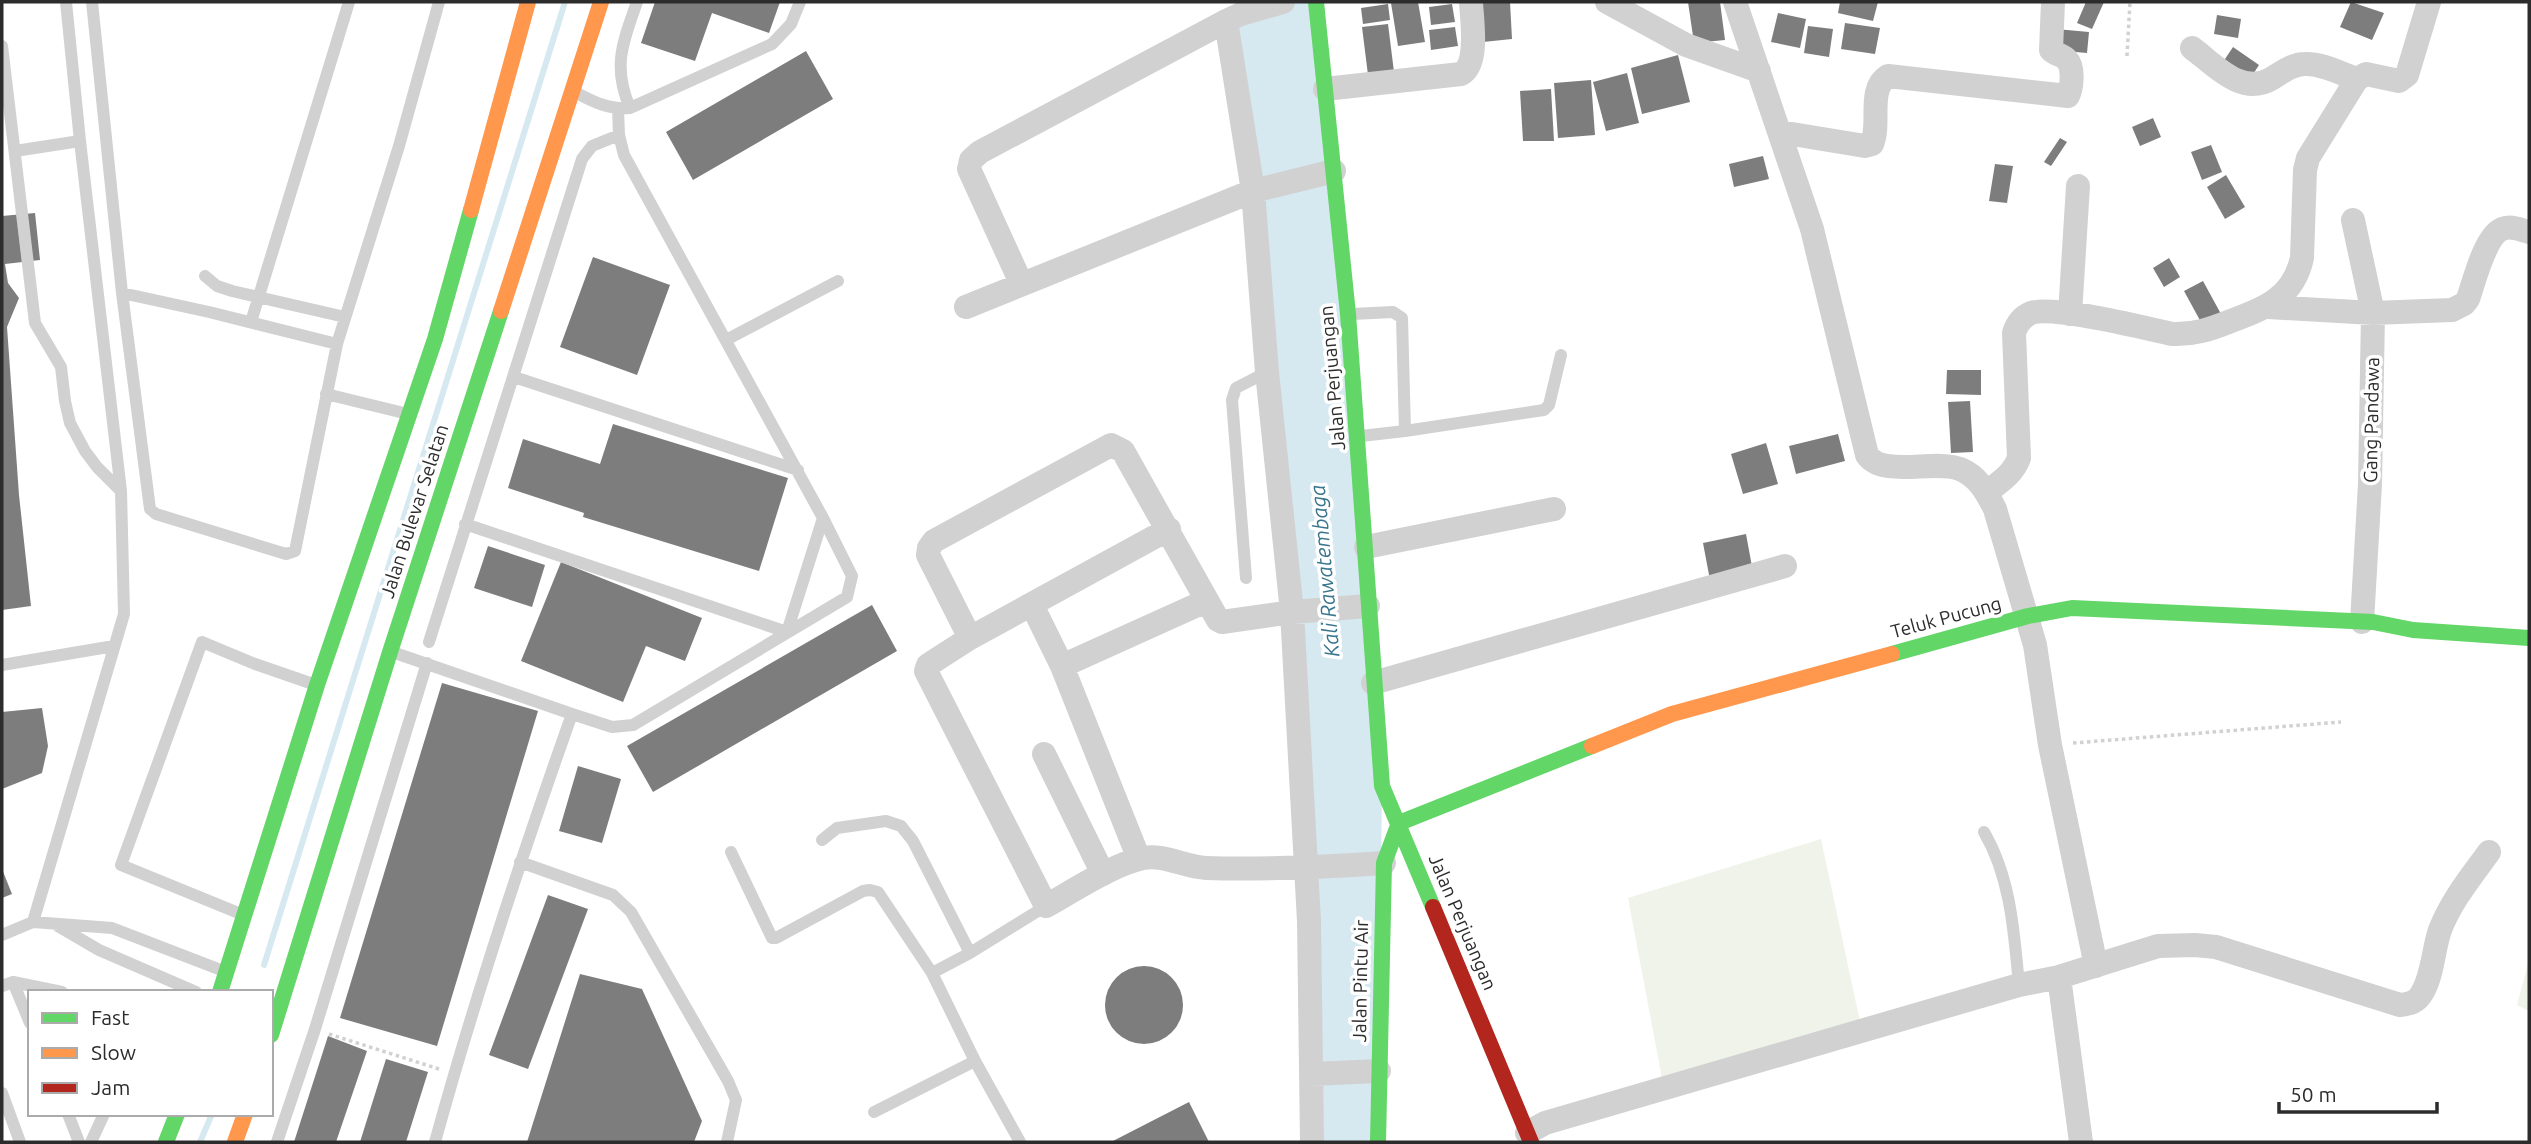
<svg xmlns="http://www.w3.org/2000/svg" width="2531" height="1144" viewBox="0 0 2531 1144" font-family="Ubuntu,sans-serif">
  <style>
    .green { fill: #f0f3ea }
    .water { fill: #d6e9f1 }
    .lines { fill: none; stroke-linecap: round; stroke-linejoin: round }
    .stream { stroke: #d6e9f1; stroke-width: 6 }
    .building { fill: #7d7d7d }
    .path { stroke: #d1d1d1; stroke-width: 3.5; stroke-dasharray: 3.5 3.5; stroke-linecap: butt }
    .lane { stroke: #d1d1d1; stroke-width: 12 }
    .street { stroke: #d1d1d1; stroke-width: 24 }
    .fast { stroke: #63d668; stroke-width: 16 }
    .slow { stroke: #ff974d; stroke-width: 16 }
    .jam { stroke: #b3261e; stroke-width: 16 }
    .labels { text-anchor: middle; dominant-baseline: central; stroke-width: 7; stroke-linejoin: round; paint-order: stroke }
    .street-label { font-size: 19px; fill: #2c2c2c; stroke: #fff }
    .water-label { font-size: 21px; font-style: italic; fill: #39768e; stroke: #fff }
  </style>
  <rect width="100%" height="100%" fill="#fff"/>
  <path class="green" d="M1821,839L1862,1031L1664,1089L1628,898Z
    M2529,960V1011L2517,1005Z"/>
  <path class="water" d="M1239,2H1316L1382,786L1378,1142H1311L1309,922L1226,21Z"/>
  <g class="lines">
    <path class="stream" d="M264,965L565,2
      M200,1142L212,1114"/>
  </g>
  <path class="building" d="M655,2H780L769,33L712,13L695,61L641,43Z
    M1401,2H1418L1425,42L1398,46L1391,3Z
    M1480,2H1510L1512,39L1483,42Z
    M1688,2H1720L1725,40L1694,43Z
    M1840,2H1878L1873,21L1838,13Z
    M2086,2H2104L2092,29L2077,23Z
    M2351,2L2384,13L2372,40L2340,27Z
    M1388,4L1390,20L1363,24L1361,8Z
    M1452,4L1455,22L1431,25L1429,7Z
    M1778,13L1806,19L1800,48L1771,42Z
    M2217,15L2241,19L2238,38L2214,34Z
    M1845,23L1880,28L1875,54L1841,49Z
    M1388,24L1394,72L1368,75L1362,27Z
    M1808,26L1833,29L1829,57L1804,53Z
    M1455,27L1458,46L1431,50L1429,30Z
    M2056,29L2089,32L2087,53L2053,50Z
    M2233,47L2259,65L2248,82L2221,65Z
    M806,51L833,99L693,180L666,132Z
    M1678,55L1690,102L1642,114L1631,68Z
    M1627,73L1639,123L1606,131L1593,82Z
    M1591,80L1595,135L1558,138L1554,83Z
    M1551,89L1554,141H1523L1520,91Z
    M2153,118L2161,137L2140,146L2132,127Z
    M2060,138L2067,142L2051,166L2044,162Z
    M2211,145L2222,172L2202,180L2191,152Z
    M1763,156L1769,179L1734,187L1729,164Z
    M1995,164L2013,166L2007,203L1989,201Z
    M2226,175L2245,207L2225,219L2207,187Z
    M35,213L40,260L5,264L8,283L19,298L7,327L19,495L31,606L2,610V216Z
    M593,257L670,285L637,375L560,347Z
    M2169,258L2180,277L2164,287L2153,268Z
    M2203,281L2221,314L2202,324L2184,291Z
    M1947,370H1981V395L1946,394Z
    M1970,401L1973,452L1951,453L1948,402Z
    M613,424L788,478L759,571L583,517L584,513L508,488L523,439L600,464Z
    M1838,434L1845,461L1796,474L1789,446Z
    M1766,443L1778,484L1743,494L1731,454Z
    M1746,534L1753,572L1710,580L1703,543Z
    M488,546L545,565L532,607L474,588Z
    M561,562L702,618L685,661L646,646L623,702L521,661Z
    M872,605L897,651L653,792L627,746Z
    M442,683L538,711L437,1046L340,1018Z
    M42,708L48,746L42,773L2,789V712Z
    M578,766L621,779L602,843L559,831Z
    M2,869L12,894L2,898Z
    M548,895L588,909L528,1069L489,1055Z
    M1105 1005a39 39 0 1 1 78 0a39 39 0 1 1-78 0Z
    M580,974L642,989L702,1121L694,1142H527Z
    M328,1036L367,1051L336,1142H294Z
    M386,1059L428,1072L406,1142H360Z
    M1189,1102L1209,1142H1111Z"/>
  <g class="lines">
    <path class="path" d="M2127,56L2130,2
      M2073,743L2341,722
      M329,1034L439,1069"/>
    <path class="lane" d="M92,2L122,293L150,509L156,514L286,554L295,551L337,344
      M2,46L35,323L61,367L65,401L70,423L85,451L97,467L121,491
      M575,92C593,102 610,110 630,108L772,44L791,24L800,2
      M630,108C612,66 623,42 637,2
      M15,151L80,141
      M205,276L217,286L232,291L345,317
      M122,293L209,312L337,344L399,146L439,2
      M1352,314L1393,312L1402,318L1405,431L1361,436
      M251,322L349,2
      M726,340L838,281
      M514,377L798,470
      M326,394L404,413
      M1405,431L1544,410L1549,405L1561,355
      M465,524L787,632
      M1246,578L1232,400L1236,388L1267,372
      M787,632L823,518
      M429,642L582,159L592,146L619,135
      M395,653L572,714C522,855 475,997 435,1142
      M2,665L114,646
      M572,714L612,727L633,725L847,597L852,576L823,518L624,155L619,135L618,109
      M1984,832C2011,878 2014,933 2019,985
      M822,840L837,828L886,821L901,826L913,841L970,953
      M731,852L772,938H776L863,891L870,890L878,892L932,973L975,1061L874,1112
      M520,862L613,895L631,912L728,1081L736,1100L727,1142
      M241,914L121,865L202,642L255,664L313,684
      M33,922L124,614L121,491L80,141L66,2
      M58,926L99,950L196,992
      M2,935L33,922L112,928L221,970
      M932,973L970,953L1046,906
      M13,982L30,1023
      M2,986L13,982L62,992
      M975,1061L1020,1142
      M2,1093L20,1142
      M68,1114L79,1142
      M91,1142L104,1114
      M277,1142L315,1029L427,663"/>
    <path class="street" d="M1607,2L1686,45L1759,71
      M1735,2L1812,229L1867,455C1883,478 1935,459 1960,469C1978,476 1987,493 1995,509L2035,645L2050,745L2096,966
      M1226,21L1253,191L1267,372L1292,612L1309,921L1312,1142
      M2192,48C2215,65 2241,96 2271,79C2282,72 2293,64 2305,64C2322,63 2341,74 2357,79
      M1325,89L1461,74C1479,64 1472,22 1471,2
      M1780,132L1865,146L1872,144C1881,123 1867,89 1888,76L2068,96C2072,88 2074,67 2067,60C2063,55 2056,55 2051,50L2053,2
      M2353,220L2373,313L2370,484L2362,622
      M1021,283L969,169L971,160L980,152L1226,21L1241,14L1283,2
      M966,307L1253,191L1334,171
      M2268,307L2373,313L2452,310L2464,304L2468,299C2474,282 2485,236 2502,229C2511,225 2520,230 2529,232
      M2070,314L2078,186
      M1987,492C2000,482 2013,474 2019,458L2014,333C2017,323 2022,317 2031,313C2054,305 2144,328 2172,334C2194,335 2211,329 2231,321C2265,308 2293,298 2302,258L2305,170L2308,158L2357,79L2366,74L2399,81L2407,75L2429,2
      M1169,529L970,638L928,665L926,671L1046,906C1073,891 1114,864 1143,858C1165,854 1184,867 1206,868C1266,870 1325,867 1384,863
      M1366,547L1554,509
      M1032,605L1062,666L1139,859
      M970,638L928,555L929,548L934,541L1111,445L1123,451L1218,620L1222,622L1292,612L1368,606
      M1062,666L1206,601
      M1373,683L1785,566
      M1044,754L1103,874
      M2059,977L2081,1142
      M1312,1074L1379,1071
      M1527,1133L1545,1123L2019,985L2059,977L2158,946L2195,945L2216,947L2400,1005C2410,1004 2417,1002 2422,993C2433,975 2433,950 2440,930C2451,901 2471,877 2489,852"/>
    <path class="fast" d="M1316,2L1348,314L1382,786L1433,907
      M1892,654L2028,616L2072,608L2373,622L2413,630L2529,638
      M220,992L317,685L435,339L471,210
      M271,1035L390,652L501,311
      M166,1142L177,1114
      M1378,1142L1384,863L1399,823L1592,746"/>
    <path class="slow" d="M471,210L528,2
      M501,311L601,2
      M1592,746L1672,714L1892,654
      M235,1142L245,1114"/>
    <path class="jam" d="M1433,907L1531,1142"/>
  </g>
  <g class="labels">
    <g class="street-label">
      <text transform="translate(1332 378) rotate(-95)">Jalan Perjuangan</text>
      <text transform="translate(2371 420) rotate(-89)">Gang Pandawa</text>
      <text transform="translate(414 511) rotate(-72)">Jalan Bulevar Selatan</text>
      <text transform="translate(1946 617) rotate(-15)">Teluk Pucung</text>
      <text transform="translate(1463 922) rotate(67)">Jalan Perjuangan</text>
      <text transform="translate(1360 981) rotate(-89)">Jalan Pintu Air</text>
    </g>
    <g class="water-label">
      <text transform="translate(1324 571) rotate(-95)">Kali Rawatembaga</text>
    </g>
  </g>
  <rect width="2531" height="1144" fill="none" stroke="#2c2c2c" stroke-width="7"/>
  <rect x="28" y="990" width="245" height="126" fill="#ffffff" stroke="#ababab" stroke-width="2"/>
  <rect x="42" y="1013" width="35" height="10" fill="#63d668" stroke="#ababab" stroke-width="2"/>
  <text x="91" y="1025" font-size="21" fill="#2c2c2c">Fast</text>
  <rect x="42" y="1048" width="35" height="10" fill="#ff974d" stroke="#ababab" stroke-width="2"/>
  <text x="91" y="1060" font-size="21" fill="#2c2c2c">Slow</text>
  <rect x="42" y="1083" width="35" height="10" fill="#b3261e" stroke="#ababab" stroke-width="2"/>
  <text x="91" y="1095" font-size="21" fill="#2c2c2c">Jam</text>
  <path d="M2279 1102v10h158v-10" fill="none" stroke="#2c2c2c" stroke-width="3.5"/>
  <text x="2290" y="1102" font-size="21" fill="#2c2c2c" stroke="#ffffff" stroke-width="5" paint-order="stroke">50 m</text>
</svg>
